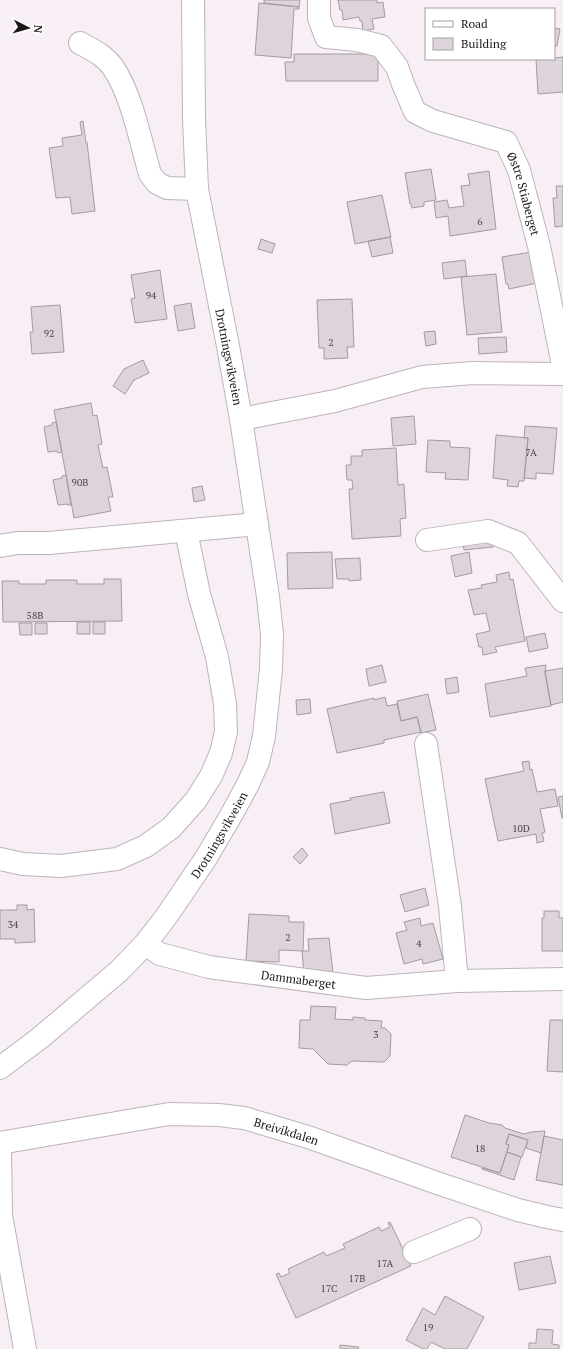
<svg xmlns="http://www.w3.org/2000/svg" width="563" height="1349" viewBox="0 0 563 1349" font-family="'PT Serif',serif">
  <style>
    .building { fill: #ddd3da; stroke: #a49ba1 }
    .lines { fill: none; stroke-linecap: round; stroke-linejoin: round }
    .minor-casing { stroke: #bdb3ba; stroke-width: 24 }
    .major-casing { stroke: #bdb3ba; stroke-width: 24 }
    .minor { stroke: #fff; stroke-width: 22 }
    .major { stroke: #fff; stroke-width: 22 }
    .labels { text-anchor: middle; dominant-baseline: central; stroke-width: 3.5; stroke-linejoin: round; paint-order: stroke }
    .number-label { font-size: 10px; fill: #4b4549 }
    .street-label { font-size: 12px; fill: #1a1619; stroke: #fff }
  </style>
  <rect width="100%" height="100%" fill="#f8eef5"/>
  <path class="building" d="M264,0H300L299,7L264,3Z
    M338,0H377V3L383,2L385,17L372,19L374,29L363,31L362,21H360L359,17L343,20L342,10H340Z
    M259,3L299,7V9H294L291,58L255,55Z
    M554,28L560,29L557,46H554Z
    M294,54H378V81H286L285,62H294Z
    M563,57V92L538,94L536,59H554V58Z
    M83,121L86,143L87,142L95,211L72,214L70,197L56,198L49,148L63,146L62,138L82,135L80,122Z
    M431,169L436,200L424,202V206L412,208L411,204H410L405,173Z
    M489,171L496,229L450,236L448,216L436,218L434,202L447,200L449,208L464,206L461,186L470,185L468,174Z
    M556,186H563V226L555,227L553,198H557Z
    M382,195L391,237L355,244L347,202Z
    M390,237L393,253L372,257L368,241Z
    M261,239L275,244L272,253L258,249Z
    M531,252L537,283L509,289L508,284H506L502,257Z
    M465,260L467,276L444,279L442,263Z
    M160,270L167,319L135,323L131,299L135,298L131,275Z
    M496,274L502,332L467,335L461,277Z
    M352,299L354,347H347L348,358L324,359V348H319L317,300Z
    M191,303L195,328L178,331L174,306Z
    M60,305L64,352L32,354L30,332H33L31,307Z
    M435,331L436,344L426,346L424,332Z
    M506,337L507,352L479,354L478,338Z
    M143,360L149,373L134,380L125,394L113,386L124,369Z
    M91,403L93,416L97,415L102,444L98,445L103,468L107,467L113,497H108L111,511L74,518L54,410Z
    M414,416L416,444L393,446L391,418Z
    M56,422L62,452L58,453L57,451L48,452L44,427L52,425V423Z
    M525,426L557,428L553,474L536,473V479L524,478L528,438H524Z
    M496,435L528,438L524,481H519L518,487L507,486L508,480L493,478Z
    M428,440L450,441V447L470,448L468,480L445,479L446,473L426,472Z
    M396,448L398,485L404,484L406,518L400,519L401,536L352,539L349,489H353L352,480H347L346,465H351V456H362V450Z
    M66,475L71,505H67V504L58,505L53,480L62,478V476Z
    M202,486L205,500L194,502L192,488Z
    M492,540L493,547L464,550L463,544Z
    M332,552L333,588L288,589L287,553Z
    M469,552L472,573L455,577L451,556Z
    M360,558L361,580L349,581V579H337L335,559Z
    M509,572L510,580L513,579L525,641L495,647L497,652L483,655L482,647H479L476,634L490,631L486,613L474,615L468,590L482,588L481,585L497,582L496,575Z
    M104,579H121L122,621L3,622L2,581H19V584H46V580H77V584H104Z
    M77,622H90V634H77Z
    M93,622H105V634H93Z
    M19,623H32V635H20Z
    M35,623H47V634H35Z
    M545,633L548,648L529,652L526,637Z
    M382,665L386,682L369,686L366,669Z
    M546,665L545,673L551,706L490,717L485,684L527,676L525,668Z
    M563,668V702L551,705L545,671Z
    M457,677L459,692L447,694L445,679Z
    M428,694L436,730L421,733L417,717L401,721L397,701Z
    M385,697L387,706L397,704L401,721L417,717L421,732L384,740V743L337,753L327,709L374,698V700Z
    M310,699L311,713L297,715L296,700Z
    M529,761L530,770L532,769L537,792L555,789L558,806L540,809L545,832L542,833L544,841L537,843L536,834L498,841L485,779L524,771L522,762Z
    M384,792L390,823L335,834L330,804L351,800L350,798Z
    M563,796V818H562L558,797Z
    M302,848L308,855L300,864L293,857Z
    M425,888L429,905L405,912L400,895Z
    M17,905H27V910L34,909L35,942L15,943V939H0V910H17Z
    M544,911H559V918H563V951H542V918H544Z
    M249,914L289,916V922H304L303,951L279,950V962L246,961Z
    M420,918L421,926L433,923L443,959L423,964L422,959L404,964L396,933L407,930L404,922Z
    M329,938L333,973L304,976L302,951H309L308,939Z
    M311,1006L336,1007L335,1019L353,1020V1017L365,1018V1020L382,1021L381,1028H385L391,1034L390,1056L384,1062L352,1061L347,1065L328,1064L313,1049L299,1048L300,1020H310Z
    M550,1020H563V1072L547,1071Z
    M465,1115L489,1123L502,1125L505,1128L524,1134L531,1132L545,1131L541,1153L526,1148L528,1140L509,1134L506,1144L509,1145L500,1173L451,1157Z
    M509,1134L528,1140L522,1157L507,1152L509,1145L506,1144Z
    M544,1136L563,1140V1185L536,1180Z
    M507,1152L521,1157L514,1180L482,1169V1168L500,1173Z
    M390,1222L411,1266L296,1318L276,1274L279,1273L281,1277L290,1273L288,1269L324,1252L326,1256L345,1248L343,1244L379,1227L381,1231L390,1227L388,1223Z
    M550,1256L556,1283L519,1290L514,1263Z
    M445,1296L484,1317L467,1349H445L431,1342L427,1349H423L406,1340L423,1308L435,1315Z
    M537,1329L553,1330L552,1344L559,1345V1349H529V1343H536Z
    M340,1345L359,1347L358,1349H340Z"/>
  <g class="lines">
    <defs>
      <g id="minor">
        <path id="s1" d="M319,0V18L326,37L357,40L381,46L397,67L403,84L415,112L433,121L506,142L519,170L539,246L563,365"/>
        <path d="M80,43C93,50 107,57 114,69C132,96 141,143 150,174L157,183L167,188L197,189"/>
        <path d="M241,419L335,401L422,377L473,373L563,374"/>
        <path d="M427,540L488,531L518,543L563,601"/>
        <path d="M0,546L18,543H49L257,524"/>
        <path d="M426,744L450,906L457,981"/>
        <path d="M0,859L23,864L61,866L117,859L146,846L171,828L196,800L211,776L221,753L226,732L225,704L217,657L199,594L186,531"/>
        <path id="s2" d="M145,944L160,954L209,967L366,988L457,981L563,979"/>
        <path d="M0,1144L1,1215L25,1349"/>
        <path d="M414,1252L470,1229"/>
      </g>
      <g id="major">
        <path id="s3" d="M0,1068L40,1038L119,971L145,944L166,917L206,858L233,812L248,784L258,762L264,736L271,669L272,634L268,597L241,419L228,346L197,189L194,119L193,0"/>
        <path id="s4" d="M0,1143L169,1114L219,1115L244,1118L308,1137L440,1184L518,1210L547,1217L563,1220"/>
      </g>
    </defs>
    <use href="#minor" class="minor-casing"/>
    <use href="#major" class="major-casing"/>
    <use href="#minor" class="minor"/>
    <use href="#major" class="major"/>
  </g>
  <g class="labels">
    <g class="number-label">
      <text x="480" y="221">6</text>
      <text x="151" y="295">94</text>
      <text x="49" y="333">92</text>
      <text x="331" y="342">2</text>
      <text x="531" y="452">7A</text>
      <text x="80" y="482">90B</text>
      <text x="35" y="615">58B</text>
      <text x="521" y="828">10D</text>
      <text x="13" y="924">34</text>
      <text x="288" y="937">2</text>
      <text x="419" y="943">4</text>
      <text x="376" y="1034">3</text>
      <text x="480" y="1148">18</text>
      <text x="385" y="1263">17A</text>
      <text x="357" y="1278">17B</text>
      <text x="329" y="1288">17C</text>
      <text x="428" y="1327">19</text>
    </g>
    <g class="street-label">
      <text stroke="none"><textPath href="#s1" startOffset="320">Østre Stiaberget</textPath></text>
      <text transform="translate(229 357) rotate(79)">Drotningsvikveien</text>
      <text stroke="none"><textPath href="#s3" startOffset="323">Drotningsvikveien</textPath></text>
      <text stroke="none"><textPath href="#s2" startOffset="159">Dammaberget</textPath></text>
      <text stroke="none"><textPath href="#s4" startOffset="291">Breivikdalen</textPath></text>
    </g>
  </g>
  <rect x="425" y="8" width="130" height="52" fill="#ffffff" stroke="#a3a2a3"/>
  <rect x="433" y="21" width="20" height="6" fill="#ffffff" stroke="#a3a2a3"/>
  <text x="461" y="28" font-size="12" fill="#1a1619">Road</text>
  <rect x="433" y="38" width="20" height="12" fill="#ddd3da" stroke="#a3a2a3"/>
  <text x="461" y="48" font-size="12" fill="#1a1619">Building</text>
  <g transform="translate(28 28) rotate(96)" stroke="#ffffff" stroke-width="3" paint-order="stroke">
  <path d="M0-3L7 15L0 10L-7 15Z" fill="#1a1619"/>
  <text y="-6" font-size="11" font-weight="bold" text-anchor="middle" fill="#1a1619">N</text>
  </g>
</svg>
